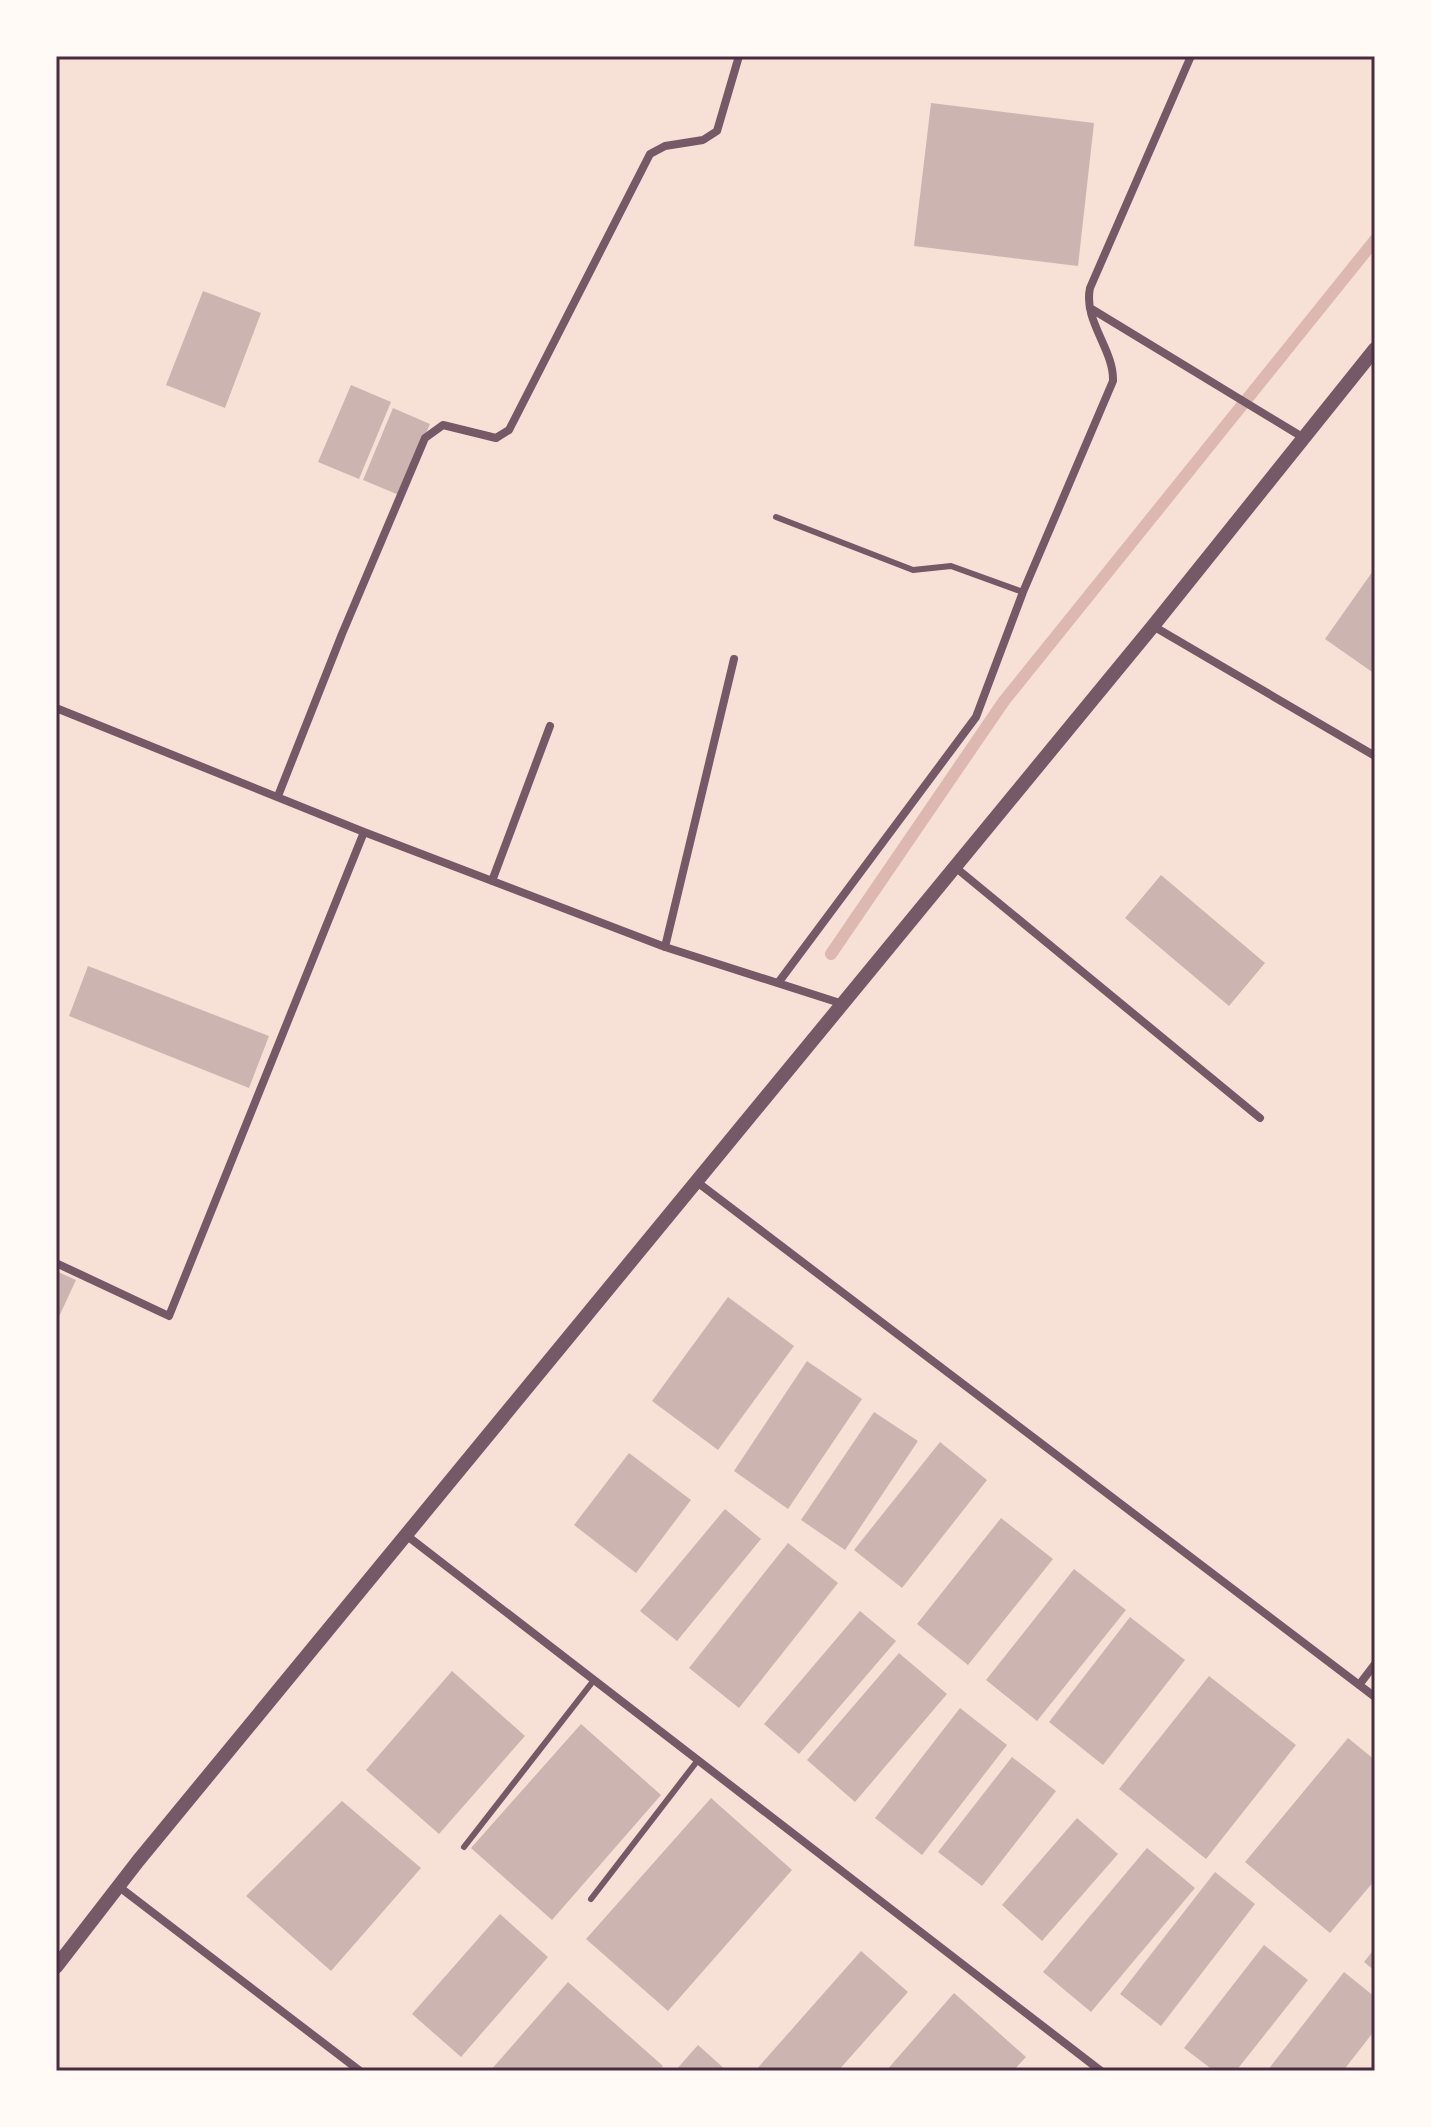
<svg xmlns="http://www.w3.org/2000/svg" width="1431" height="2127" viewBox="0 0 1431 2127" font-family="Roboto,sans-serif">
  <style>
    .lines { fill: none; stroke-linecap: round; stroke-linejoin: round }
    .stream { stroke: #dcb8b0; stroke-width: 12 }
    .building { fill: #ccb4b1 }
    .service { stroke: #755966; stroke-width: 6 }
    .minor { stroke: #755966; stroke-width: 8 }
    .tertiary { stroke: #755966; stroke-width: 14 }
    .neatline { fill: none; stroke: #4a2c40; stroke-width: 3 }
  </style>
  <rect width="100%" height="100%" fill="#f7e1d7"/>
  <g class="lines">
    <path class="stream" d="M831,954L1004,701L1375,240"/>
  </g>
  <path class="building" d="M931,103L1094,123L1078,266L914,246Z
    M203,291L261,313L225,408L166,385Z
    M351,385L391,402L359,479L318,462Z
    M393,408L430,424L399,495L363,480Z
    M1375,568V674L1325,639Z
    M1161,875L1265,963L1229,1006L1125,918Z
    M88,966L269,1036L249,1088L69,1016Z
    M56,1271L76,1280L56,1323Z
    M728,1297L794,1346L718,1450L652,1401Z
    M807,1361L862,1399L788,1509L734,1471Z
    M874,1412L918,1441L845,1550L801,1520Z
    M940,1442L987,1480L902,1588L854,1550Z
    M629,1453L691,1500L636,1573L574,1525Z
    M725,1509L761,1539L677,1641L640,1611Z
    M1001,1518L1053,1559L968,1665L917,1624Z
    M788,1543L838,1583L739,1708L689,1668Z
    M1074,1569L1126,1610L1037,1721L986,1680Z
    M860,1611L896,1641L799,1754L764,1724Z
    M1130,1617L1185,1660L1103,1765L1049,1722Z
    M899,1653L947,1694L855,1802L807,1760Z
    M452,1671L525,1736L439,1834L366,1770Z
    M1209,1676L1296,1745L1206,1859L1119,1789Z
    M960,1708L1007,1745L922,1855L875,1818Z
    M581,1724L661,1795L552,1920L471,1848Z
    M1348,1738L1375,1760V1880L1330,1933L1245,1862Z
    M1012,1757L1056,1791L982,1886L938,1852Z
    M711,1798L792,1870L668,2011L586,1939Z
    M342,1801L421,1868L331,1971L246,1896Z
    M1077,1818L1118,1854L1042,1941L1002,1905Z
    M1147,1848L1195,1888L1091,2012L1043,1972Z
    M1215,1872L1255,1904L1161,2026L1120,1994Z
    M500,1914L548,1957L461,2057L412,2014Z
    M1264,1945L1308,1980L1236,2071H1214L1184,2048Z
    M1375,1948V1971L1364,1962Z
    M861,1951L908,1992L838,2071H755Z
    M1344,1972L1375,1997V2030L1343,2071H1267Z
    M568,1982L663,2066L659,2071H490Z
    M954,1993L1026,2057L1013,2071H886Z
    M698,2045L727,2071H675Z"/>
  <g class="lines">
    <path class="service" d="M776,517L913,570L951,566L1023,592
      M464,1847L594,1680
      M591,1899L698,1760"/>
    <path class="minor" d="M1090,308L1304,438
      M1153,626L1375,756
      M56,708L364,832L665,947L843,1004
      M278,796L342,634L425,438L443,425L496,438L509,430L650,154L665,146L703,140L717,131L739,56
      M955,867L1260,1118
      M492,881L550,726
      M665,947L734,659
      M778,983L976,717L1023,592L1113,381C1114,349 1083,321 1090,288L1191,56
      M697,1182L1375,1697
      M56,1263L169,1316L364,832
      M406,1535L1101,2071
      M1359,1685L1375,1664
      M118,1886L360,2071"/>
    <path class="tertiary" d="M56,1967L138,1861L1153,626L1375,349"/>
  </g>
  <rect width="1431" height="2127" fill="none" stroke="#fffaf5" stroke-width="116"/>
  <rect x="58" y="58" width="1315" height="2011" class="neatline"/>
</svg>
